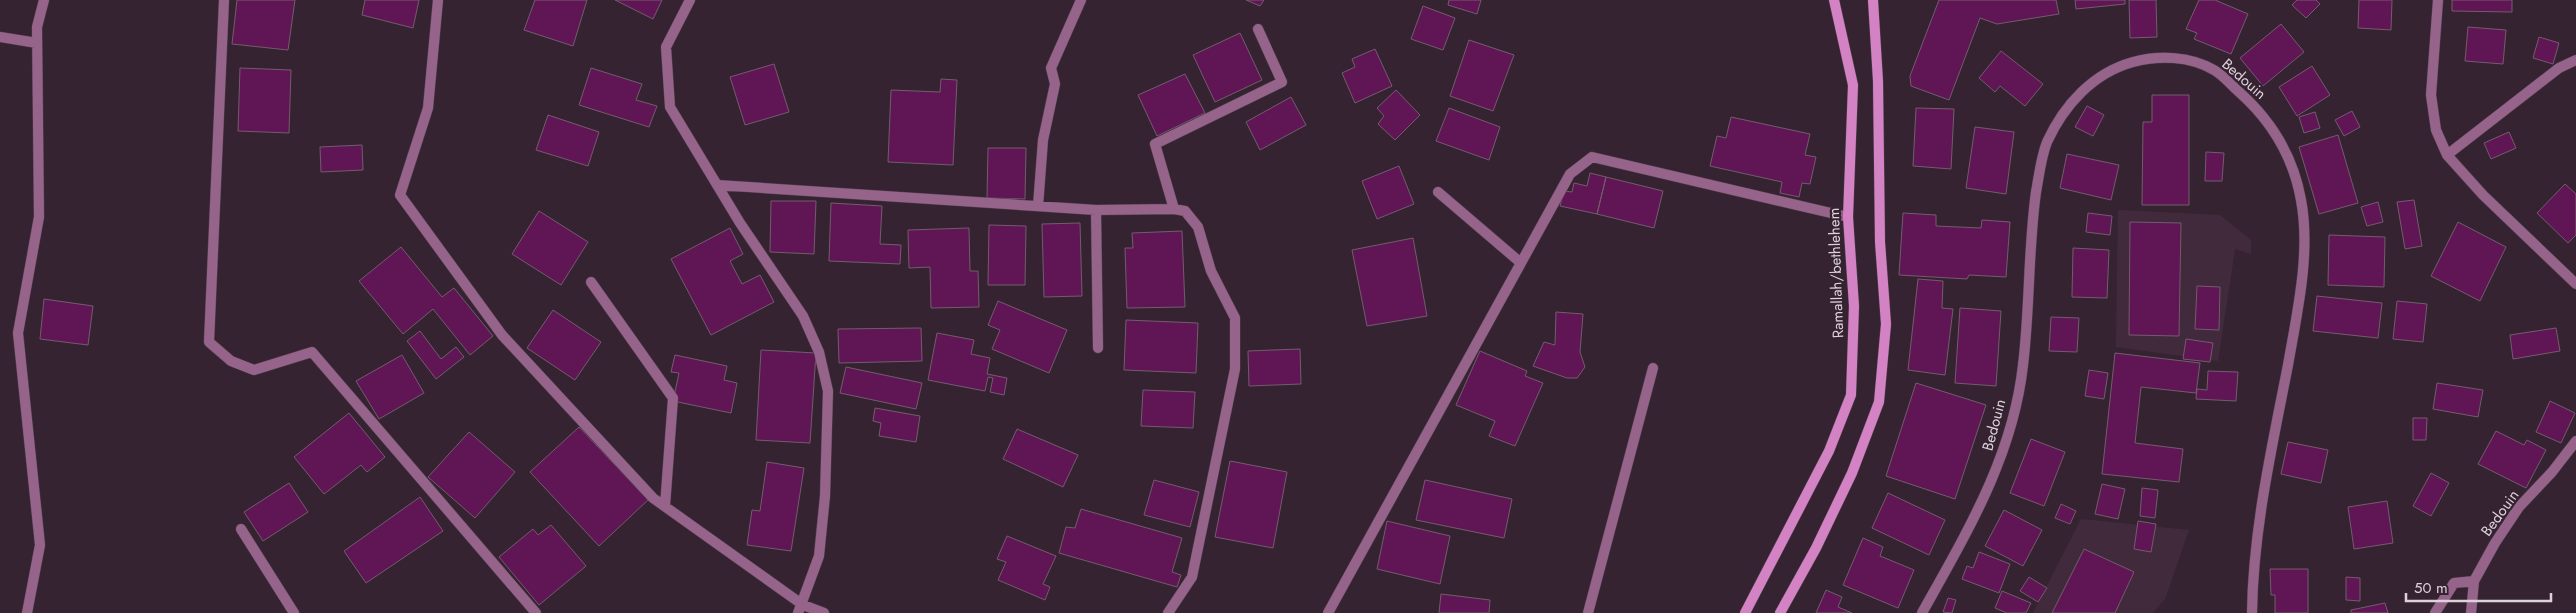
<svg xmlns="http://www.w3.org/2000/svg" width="2576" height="613" viewBox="0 0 2576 613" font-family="Jost,sans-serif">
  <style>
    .built { fill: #422a3d }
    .building { fill: #601655; stroke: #725c6d }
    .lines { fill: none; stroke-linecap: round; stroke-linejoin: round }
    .minor-casing { stroke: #513f4d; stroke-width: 11 }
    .secondary-casing { stroke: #513f4d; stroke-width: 11 }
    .minor { stroke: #96638b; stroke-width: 10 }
    .secondary { stroke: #d382c3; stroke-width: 10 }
    .labels { text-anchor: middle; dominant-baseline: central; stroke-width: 4.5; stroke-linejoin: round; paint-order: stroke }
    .street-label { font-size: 15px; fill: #ddd1da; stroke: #362332 }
  </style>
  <rect width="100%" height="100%" fill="#362332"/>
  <path class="built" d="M2118,210L2220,215L2251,240V254L2235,249L2218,361L2116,347Z
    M2081,519L2189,530L2165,599L2153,613H2033Z"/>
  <path class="building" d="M237,0H295L288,50L232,44Z
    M365,0H419L413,28L362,15Z
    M535,0H587L573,46L524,30Z
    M615,0H662L653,19Z
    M1246,0H1264L1260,6Z
    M1449,0H1481L1477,14L1448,5Z
    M1939,0H2056L2059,14L1997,24L1980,18L1949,100L1911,86L1910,76Z
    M2075,0H2125V4L2076,9Z
    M2129,0H2156L2157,37L2130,38Z
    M2199,0H2215L2248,14L2231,54L2194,39L2197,33L2186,29Z
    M2297,0H2316L2320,4L2306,18L2292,5Z
    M2359,0H2392L2391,30L2358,28Z
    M2452,0H2512V12L2452,11Z
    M1423,6L1455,18L1443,50L1411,39Z
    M2281,24L2304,52L2263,86L2240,58Z
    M2468,27L2506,30L2503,64L2465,61Z
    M1240,33L1262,80L1215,102L1193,55Z
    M2539,37L2559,43L2553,64L2533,58Z
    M1469,40L1514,55L1493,111L1450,96Z
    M1375,49L1392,86L1355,103L1342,73L1355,67L1352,59Z
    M2001,51L2043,84L2025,106L2000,86L1995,92L1979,78Z
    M774,64L789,112L745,125L730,77Z
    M2312,66L2330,95L2297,116L2279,87Z
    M240,68L291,70L289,133L238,131Z
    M591,68L642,84L636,100L657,106L649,127L579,105Z
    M1185,74L1205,113L1157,136L1138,95Z
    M941,79L957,80L953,165L888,162L891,90L940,92Z
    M1396,90L1420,115L1395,140L1378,124L1384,116L1377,108Z
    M2152,95H2189V205H2142L2143,122H2152Z
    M1291,97L1306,125L1260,150L1246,122Z
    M2087,106L2104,115L2093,136L2075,127Z
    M1449,108L1500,127L1489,160L1436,141Z
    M1916,108L1954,109L1951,169L1913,166Z
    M2352,111L2360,127L2344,136L2335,120Z
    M2315,112L2320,128L2304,133L2299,117Z
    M548,115L599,132L588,166L536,150Z
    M1731,117L1810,134L1805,155L1816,157L1810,184L1802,183L1799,197L1780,193L1782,182L1710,166L1717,136L1726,138Z
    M1975,127L2014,132L2006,194L1966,188Z
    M2509,132L2516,148L2491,159L2484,143Z
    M2338,135L2358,203L2319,214L2299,147Z
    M362,145L363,170L321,172L320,147Z
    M988,148H1026L1025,199L987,198Z
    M2206,152L2224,153L2222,181H2205Z
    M2067,154L2119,165L2111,200L2060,188Z
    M1399,166L1414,204L1377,219L1362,181Z
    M1590,173L1606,177L1597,214L1560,206L1564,191L1572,192L1574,183L1587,186Z
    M1606,177L1663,191L1654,228L1597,214Z
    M2565,184L2576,194V235L2568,243L2537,213Z
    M2414,200L2422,246L2405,249L2397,202Z
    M771,201H816L814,254L770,252Z
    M2378,202L2383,222L2367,226L2361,207Z
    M831,203L882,206L880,244L901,245L900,264L829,261Z
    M539,211L588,242L561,285L512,254Z
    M1903,213L1936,215V226L1981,228L1982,220L2010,222L2006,277L1969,275L1967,279L1899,275Z
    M2088,213L2112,216L2110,235L2086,232Z
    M2130,222L2181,223L2179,336L2129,335Z
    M2458,222L2506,247L2480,301L2431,276Z
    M1080,223L1082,296L1044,297L1042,224Z
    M989,225L1026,226L1025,285H988Z
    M730,228L743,254L730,261L742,284L760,275L774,302L711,335L671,259Z
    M969,228L970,271H978L979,307L931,308L930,267L909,268L908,230Z
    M1182,231L1185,307L1127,308L1125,248H1133L1132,233Z
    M2329,235L2385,237L2384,287L2328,285Z
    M1413,238L1427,316L1367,326L1352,250Z
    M401,247L442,297L454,288L493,336L470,355L433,309L403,334L359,281Z
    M2073,248L2109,250L2107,298L2072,297Z
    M1918,279L1943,281L1942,308L1953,309L1945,375L1908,370Z
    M2197,286L2220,287L2219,330L2195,329Z
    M2317,296L2382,303L2378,338L2313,331Z
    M44,299L93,306L88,345L40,339Z
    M998,301L1067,330L1049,373L992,349L1000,330L988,325Z
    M2397,301L2427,304L2423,342L2393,339Z
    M1960,308L2001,311L1996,386L1955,383Z
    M553,310L601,342L575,380L527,348Z
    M1556,312L1583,314L1580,352L1585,367L1577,378H1567L1533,366L1544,342L1555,345Z
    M2051,317L2079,318L2077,352L2049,351Z
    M1126,320L1198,323L1196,373L1124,370Z
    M921,328L922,361L839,363L838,329Z
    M2556,328L2560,351L2513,359L2510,335Z
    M420,331L441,359L456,347L464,357L436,379L407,341Z
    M937,333L974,340L971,354L990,358L987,374L1007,378L1004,395L990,392L993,378L988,377L985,391L928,380Z
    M2186,339L2213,343L2210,362L2183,359Z
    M1300,349L1301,384L1249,386L1248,351Z
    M761,350L816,353L810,443L756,440Z
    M1480,351L1527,371L1525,376L1543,383L1515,446L1489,436L1495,421L1456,405Z
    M2115,353L2200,363L2196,393L2141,387L2135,443L2183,449L2179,482L2102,474Z
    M402,355L424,393L379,419L356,381Z
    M675,355L727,366L724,380L737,383L731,413L673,401L679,373L671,372Z
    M846,367L922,383L916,409L840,393Z
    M2089,370L2108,373L2104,399L2085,396Z
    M2208,371L2238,372L2236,401L2196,399L2197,389L2207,390Z
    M1916,383L1986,405L1955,499L1886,476Z
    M2437,383L2483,390L2478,417L2433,409Z
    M1143,390L1195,392L1193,428L1141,426Z
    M2550,401L2575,413L2561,443L2536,432Z
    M875,408L920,416L916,442L879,436L881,423L873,421Z
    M349,413L385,457L367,472L361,465L324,494L294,457Z
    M2413,418H2427L2426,440H2413Z
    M579,427L648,500L599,546L530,472Z
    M1017,429L1078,455L1063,487L1003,459Z
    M2496,431L2524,445L2527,440L2546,450L2526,488L2478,464Z
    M469,432L515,472L475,518L428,477Z
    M2031,439L2065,452L2044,506L2010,493Z
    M2288,442L2328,450L2321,483L2281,474Z
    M1230,461L1287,472L1273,548L1215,537Z
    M767,462L804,468L791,551L747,545L752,510L760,511Z
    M2431,473L2449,483L2431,516L2413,506Z
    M1154,480L1199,492L1190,527L1144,515Z
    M1425,480L1512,499L1504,538L1416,520Z
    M289,483L308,512L263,541L244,512Z
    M2102,484L2125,489L2118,519L2095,514Z
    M2142,488L2158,490L2155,518L2140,516Z
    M1888,493L1945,520L1929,555L1872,528Z
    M420,497L443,531L366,583L344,551Z
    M2387,501L2393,543L2354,549L2348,507Z
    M2061,504L2076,511L2070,524L2055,518Z
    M1081,509L1182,538L1172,572L1181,575L1177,587L1059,553L1066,527L1075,528Z
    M2004,510L2042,530L2023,566L1985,546Z
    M1387,521L1450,536L1440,584L1377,569Z
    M2138,521L2156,524L2151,552L2134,549Z
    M551,525L586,566L539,605L499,557L533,529L538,535Z
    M1007,536L1056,556L1043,584L1050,587L1045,600L998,580L1006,562L997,559Z
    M1863,538L1883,547L1880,556L1914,570L1898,608L1843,585Z
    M2084,549L2134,572L2115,613H2052Z
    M1979,552L2010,564L1999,593L1962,579L1967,566L1973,568Z
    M2270,569H2308V613H2275V595H2271Z
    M2029,577L2047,588L2038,602L2020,591Z
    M2346,577L2360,578V601L2346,600Z
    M1826,590L1842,597L1838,607L1852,613H1816Z
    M2002,591L2031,603L2026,613H2007L1995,608Z
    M1441,594L1490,600L1489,613H1439Z
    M1948,598L1956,600L1952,613L1943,612Z
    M2385,603L2388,613H2351V610Z"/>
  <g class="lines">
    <defs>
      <path id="minor" d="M224,0L209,342L231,361L254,370L312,352L536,613
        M438,0L428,108L400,195L502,335L653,498L803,605L824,613
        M690,0L666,47L670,107L740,223L803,316L819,352L828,391L825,496L819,556L798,613
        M2438,0L2431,95L2436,130L2447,155L2483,195L2576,284
        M0,37L37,43
        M2447,155L2559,68L2576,60
        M717,185L1096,210L1174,209L1185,211L1198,227L1211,271L1235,318V369L1192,577L1168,613
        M1438,192L1521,263
        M1038,206L1043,140L1055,84L1051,68L1081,0
        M1174,209L1155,144L1282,82L1258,29
        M1096,210L1098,348
        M591,282L673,398L665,506
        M241,529L294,613
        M27,613L40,545L18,333L39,217L37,27L44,0
        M1328,613L1570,174L1592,157L1848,217
        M1588,613L1653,368
        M1922,613C1966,534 2013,457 2023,365C2030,308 2028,250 2036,192C2039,176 2041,157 2047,142C2064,105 2093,73 2133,62C2159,55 2190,56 2214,70C2223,75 2230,84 2238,91C2271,120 2293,155 2301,200C2311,253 2297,313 2288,365C2272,447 2253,530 2252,613
        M2435,613L2454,583L2474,581
        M2471,613L2474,581L2495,543L2519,507L2552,472L2576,441"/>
      <path id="secondary" d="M1745,613L1829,451L1851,395L1854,306L1848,217L1853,85L1834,0
        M1780,613L1816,548L1852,473L1879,402L1886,324L1880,242L1878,81L1873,0"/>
    </defs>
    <use href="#minor" class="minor-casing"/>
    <use href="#secondary" class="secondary-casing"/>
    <use href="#minor" class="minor"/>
    <use href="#secondary" class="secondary"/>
  </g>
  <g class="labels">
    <g class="street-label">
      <text transform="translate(2244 79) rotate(41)">Bedouin</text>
      <text transform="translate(1836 273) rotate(-92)">Ramallah/bethlehem</text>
      <text transform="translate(1994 425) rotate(-75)">Bedouin</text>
      <text transform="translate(2500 513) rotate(-54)">Bedouin</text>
    </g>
  </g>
  <path d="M2406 593v8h145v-8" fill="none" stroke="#ddd1da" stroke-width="2.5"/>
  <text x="2414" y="593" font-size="15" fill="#ddd1da" stroke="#362332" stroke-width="4" paint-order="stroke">50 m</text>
</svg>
